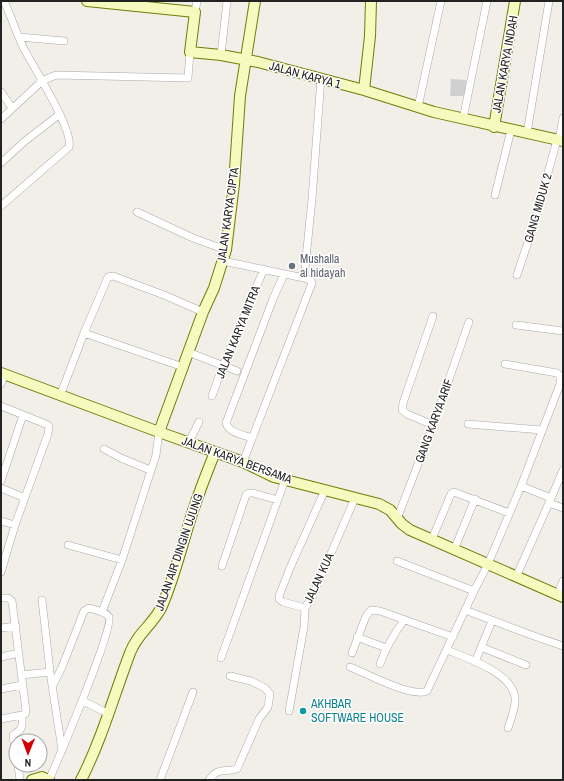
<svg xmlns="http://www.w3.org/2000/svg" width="564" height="781" viewBox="0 0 564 781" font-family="'Archivo Narrow',sans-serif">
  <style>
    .religious { fill: #d0d0d0 }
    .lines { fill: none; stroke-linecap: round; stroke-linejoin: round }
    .street-casing { stroke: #a9a9a9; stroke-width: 8 }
    .secondary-casing { stroke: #707d05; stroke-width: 12 }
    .street { stroke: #fff; stroke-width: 7 }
    .secondary { stroke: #f7fabf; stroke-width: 10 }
    .worship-dot { fill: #6b7280; stroke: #fff; stroke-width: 1.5 }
    .culture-dot { fill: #0f9aa8; stroke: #fff; stroke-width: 1.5 }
    .labels { text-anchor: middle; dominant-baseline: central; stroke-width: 3; stroke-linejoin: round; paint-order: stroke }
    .street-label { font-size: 12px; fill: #222; stroke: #fff }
    .worship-label { font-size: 12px; fill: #5b616d; stroke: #fff; text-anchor: start }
    .culture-label { font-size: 12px; fill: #0d838f; stroke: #fff; text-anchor: start }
  </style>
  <rect width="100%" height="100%" fill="#f2efe9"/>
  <path class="religious" d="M451,79L466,80L465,96H450Z"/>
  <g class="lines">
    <defs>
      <path id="street" d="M195,12L197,1
        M19,37L64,41
        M221,55L227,1
        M1,92L12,108
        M418,107L441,1
        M1,119L42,81L56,75L188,78L190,52
        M463,119L487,1
        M527,133L549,1
        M559,140L563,118
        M1,163L25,141L60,114
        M495,195L511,130
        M1,206L69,147C74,130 32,65 23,47C16,32 11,16 4,1
        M137,212L193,238L226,250
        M223,261L304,278L310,280L312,283L243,462
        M517,275L532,230L557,140
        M304,278L312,199L321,78
        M516,325L563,331
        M84,333L183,367
        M188,352L237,371
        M1,384L4,375
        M60,396L84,333L108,277L113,276L164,295L203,312
        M212,396L223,365L264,269
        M1,406L48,425L49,427L48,434L15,525L1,572
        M468,424L542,430
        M433,425L407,414L402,410L403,403L433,316
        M252,438C244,435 229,433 226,423L273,299L284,274
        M189,442L199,422
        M104,449L121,458L150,470
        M1,481L23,415
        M521,486L551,498
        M1,488L25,498
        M549,503L563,508
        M397,519L433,425L469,322
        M1,521L15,525
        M432,539L451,494L454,492L509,513
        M68,545L122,560
        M454,550L475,499
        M397,561L474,591
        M222,566L246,495L249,493H253L278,500
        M516,577L549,503L563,470
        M558,594L563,581
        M1,598H8L12,601L26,711L25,714L22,715L1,719
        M42,600L50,672L62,750
        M305,608L283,602L279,599V596L290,568L325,490
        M465,610L534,636L563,646
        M102,612L122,560L134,523L156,455L159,432
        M1,628L16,626
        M357,637L386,648
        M481,647L526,665
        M447,650C467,658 513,673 515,698C516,707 511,719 508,728
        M352,653L366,616L371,610L380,611L453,637
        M1,657L19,653
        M221,658L285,480
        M475,662L492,621
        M380,664C386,647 394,634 404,620
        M350,667C368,674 411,698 427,691L474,591L488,564L521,486L560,384V376L557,373L505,364
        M21,675L50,672
        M1,689L22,685
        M83,701L109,714
        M289,711L304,627L305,608L312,597L355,498
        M16,757L13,735C24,728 22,728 22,715
        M18,765L20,780
        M49,780C57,762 115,626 109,617C105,611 95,610 89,608L84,611L62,667L53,685
        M160,780L193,692
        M209,780C219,766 224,773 237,769L259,719L268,707L270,694L265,688L251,681L230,676"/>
      <path id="secondary" d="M87,1L195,12L190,52L221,55L258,62L364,90L434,112L563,141
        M364,90L370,36L371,1
        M494,127L515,1
        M1,373L159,432L243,462L274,477L379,504L390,510L402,524L410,530L563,597
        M159,432L203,312L214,288L226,250L234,184L240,96L255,1
        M32,780L42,777L49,780
        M81,780C102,739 114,695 130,653C137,633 154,624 162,606C176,574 183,539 195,505C201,487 208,470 215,452"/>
    </defs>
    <use href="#street" class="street-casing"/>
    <use href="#secondary" class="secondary-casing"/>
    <use href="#street" class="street"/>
    <use href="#secondary" class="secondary"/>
  </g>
  <circle class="worship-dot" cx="292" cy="266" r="4"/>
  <circle class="culture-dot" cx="303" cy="711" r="4"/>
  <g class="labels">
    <g class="street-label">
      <text transform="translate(505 64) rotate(-80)">JALAN KARYA INDAH</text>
      <text transform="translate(305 75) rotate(15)">JALAN KARYA 1</text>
      <text transform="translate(538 208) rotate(-74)">GANG MIDUK 2</text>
      <text transform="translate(228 215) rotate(-82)">JALAN KARYA CIPTA</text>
      <text transform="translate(238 332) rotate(-68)">JALAN KARYA MITRA</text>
      <text transform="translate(434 421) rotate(-70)">GANG KARYA ARIF</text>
      <text transform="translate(237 460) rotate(20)">JALAN KARYA BERSAMA</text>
      <text transform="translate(179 552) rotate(-71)">JALAN AIR DINGIN UJUNG</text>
      <text transform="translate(319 578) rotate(-65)">JALAN KUA</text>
    </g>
    <g class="worship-label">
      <text x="300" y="259">Mushalla<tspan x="300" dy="14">al hidayah</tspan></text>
    </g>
    <g class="culture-label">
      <text x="311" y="704">AKHBAR<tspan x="311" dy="14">SOFTWARE HOUSE</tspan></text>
    </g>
  </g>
  <rect width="564" height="781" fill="none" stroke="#222222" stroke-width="4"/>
  <g transform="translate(28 753) rotate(181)"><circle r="19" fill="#ffffff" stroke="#a7a7a7"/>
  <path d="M0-3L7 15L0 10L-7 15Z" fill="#d40000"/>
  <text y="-6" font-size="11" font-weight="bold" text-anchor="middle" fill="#222222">N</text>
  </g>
</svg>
